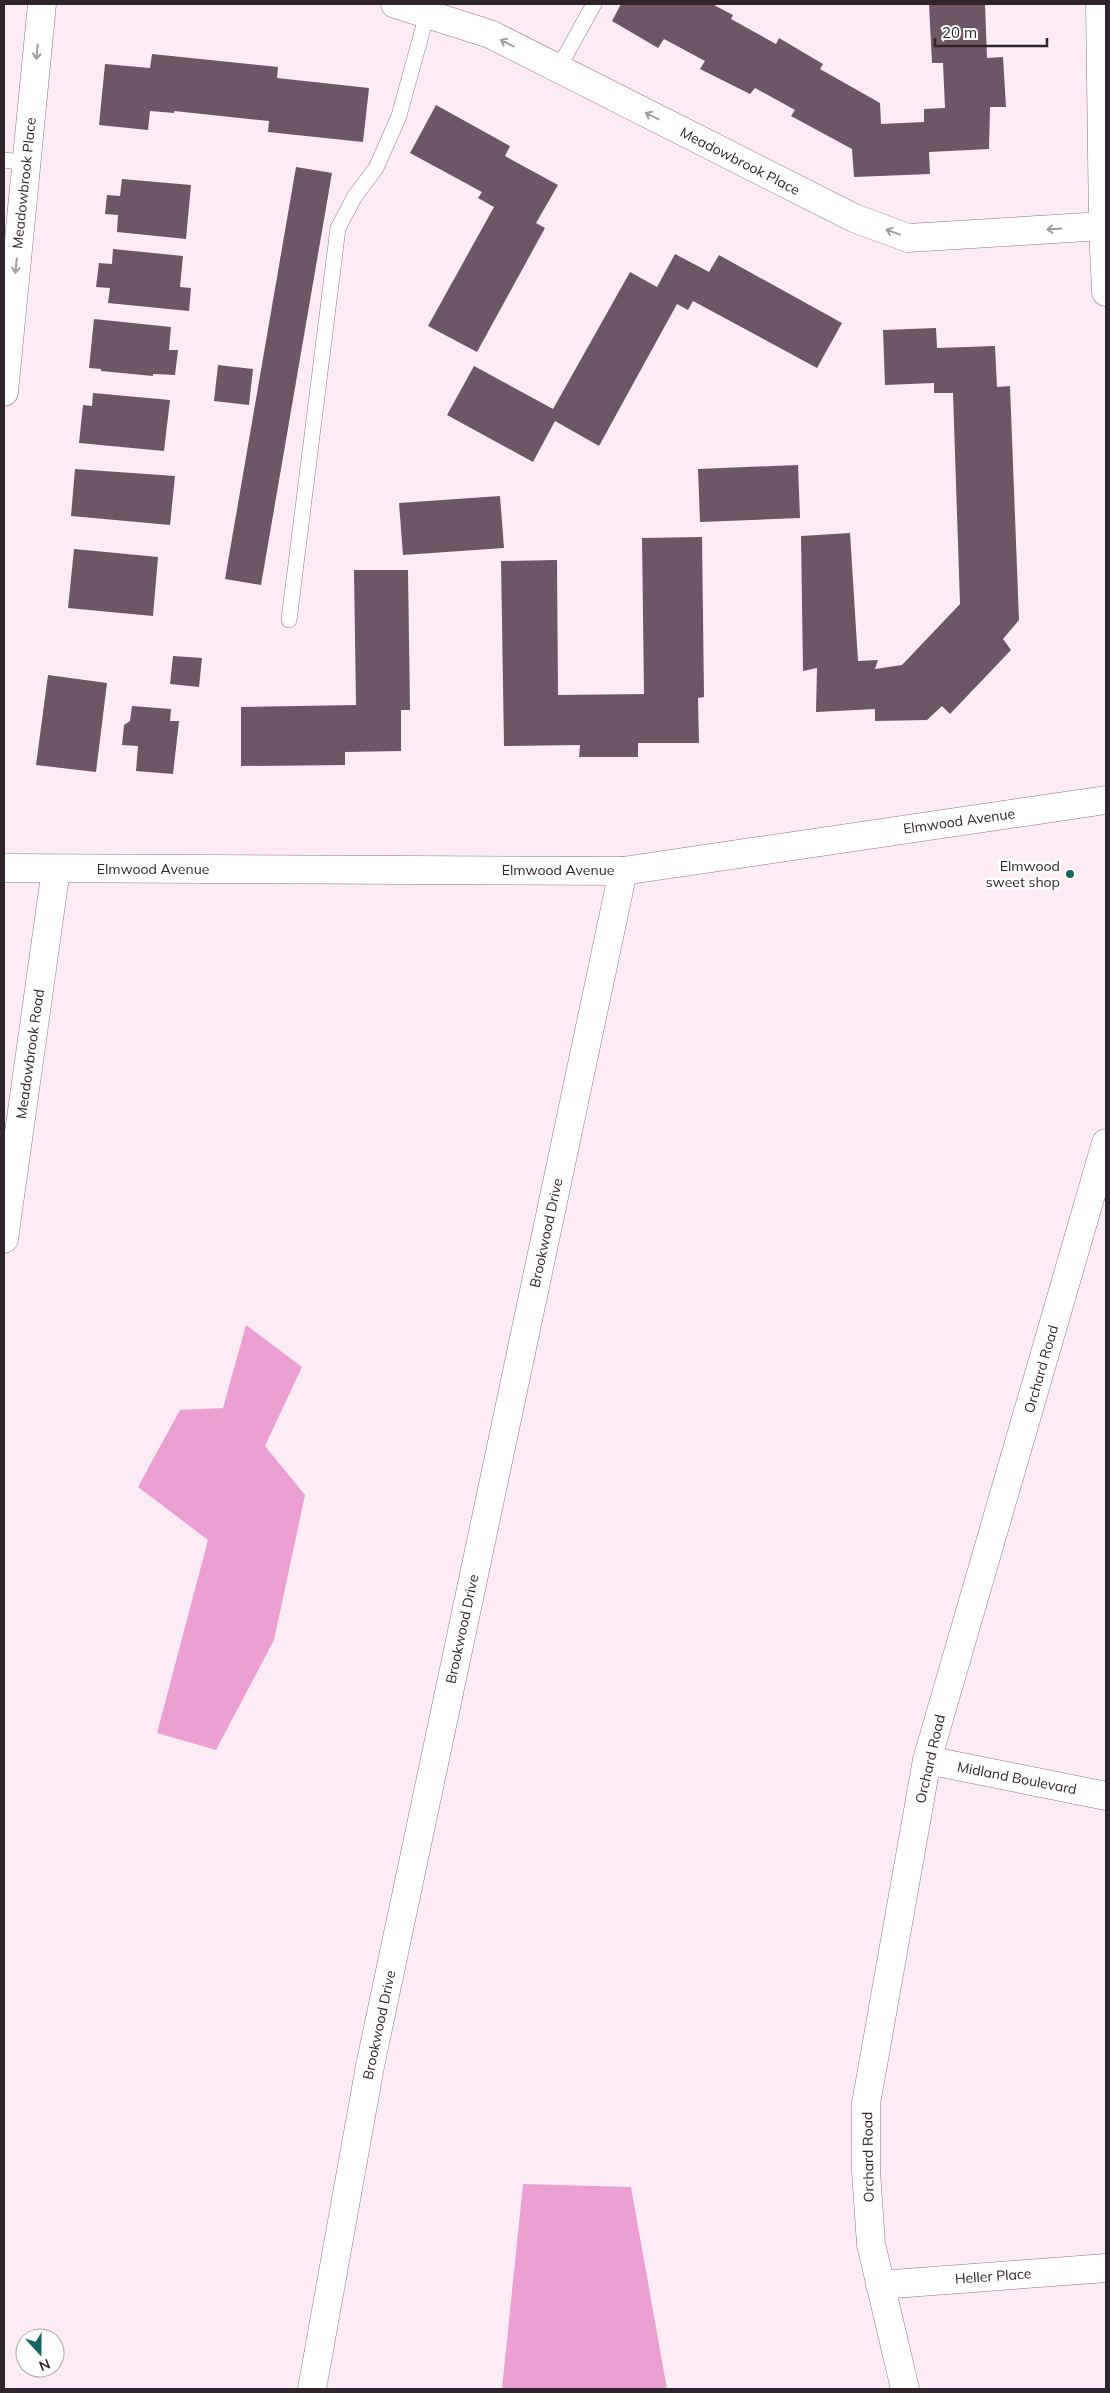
<svg xmlns="http://www.w3.org/2000/svg" width="1110" height="2393" viewBox="0 0 1110 2393" font-family="Mulish,sans-serif">
  <style>
    .forest { fill: #eba0d1 }
    .building { fill: #6d5665 }
    .lines { fill: none; stroke-linecap: round; stroke-linejoin: round }
    .service-casing { stroke: #8d7484; stroke-width: 16 }
    .minor-casing { stroke: #8d7484; stroke-width: 29 }
    .tertiary-casing { stroke: #8d7484; stroke-width: 29 }
    .service { stroke: #fff; stroke-width: 15 }
    .minor { stroke: #fff; stroke-width: 28 }
    .tertiary { stroke: #fff; stroke-width: 28 }
    .oneway { stroke: #a19ca0 }
    .poi-dot { fill: #166461; stroke: #fff; stroke-width: 2 }
    .labels { text-anchor: middle; dominant-baseline: central; stroke-width: 5; stroke-linejoin: round; paint-order: stroke }
    .street-label { font-size: 14px; fill: #2f242b; stroke: #fff }
    .poi-label { font-size: 14px; fill: #2f242b; stroke: #fff; text-anchor: end }
  </style>
  <rect width="100%" height="100%" fill="#fdecf6"/>
  <path class="forest" d="M246,1325L302,1367L265,1446L305,1495L274,1640L216,1750L157,1733L208,1540L138,1487L180,1410L223,1408Z
    M523,2184L631,2187L667,2389H502Z"/>
  <path class="building" d="M621,4H712L733,15L731,19L776,44L779,38L823,64L820,69L880,103L881,124L924,122V109L945,108L943,63H932L929,4H985L987,58L1003,57L1006,107H990L989,149L929,152L930,174L854,177L852,149L791,116L795,110L755,88L750,94L700,69L705,61L664,39L658,48L612,21Z
    M152,54L278,67L277,78L369,88L363,142L268,132L269,121L174,111V113L150,111L148,130L99,125L105,64L150,68Z
    M436,105L510,146L505,156L558,185L536,223L545,228L477,352L428,326L494,207L478,198L482,192L410,153Z
    M296,167L332,173L261,585L225,579Z
    M122,179L191,185L186,239L117,232L118,215L105,214L107,195L120,196Z
    M113,249L183,256L180,287L191,288L189,311L108,303L110,288L96,287L99,263L112,264Z
    M675,254L709,272L719,255L842,323L817,368L693,301L688,310L677,304L599,446L555,421L533,462L447,415L474,366L553,409L630,272L657,287Z
    M94,319L171,327L169,350H178L175,375L153,374V376L101,371V369L89,368Z
    M936,328L937,348L995,346L997,387L1010,386L1019,620L1003,639L1011,650L950,714L942,706L927,720L875,721V709L816,712L817,668L803,671L801,536L850,533L858,661L878,660L875,669L902,665L960,604L953,393H934V383L885,385L883,330Z
    M218,365L253,369L249,405L214,401Z
    M93,393L170,400L164,451L79,443L83,405L92,406Z
    M798,465L800,518L700,522L698,469Z
    M75,469L175,476L170,525L71,516Z
    M500,496L504,548L403,555L399,503Z
    M702,537L704,697L698,698L699,743H638V757H579L580,745L504,746L501,561L557,560L558,695L644,694L642,538Z
    M74,549L158,557L153,616L68,608Z
    M354,570H408L410,710H401V751L345,752V765L241,766V707L356,705Z
    M173,656L202,658L199,687L170,684Z
    M48,675L107,683L96,772L36,765Z
    M132,706L171,709L170,721H179L173,774L136,771L138,746L122,745L124,725L130,721Z"/>
  <g class="lines">
    <defs>
      <path id="service" d="M558,69L594,4
        M4,160L26,163
        M289,620L338,228L355,196L376,168L399,116L427,14"/>
      <path id="minor" d="M395,4L490,34L854,218L908,238L1103,226
        M4,392L42,4
        M4,1239L56,869
        M927,1760L1106,1796
        M880,2285L1106,2268
        M312,2389L370,2066L623,871
        M905,2389L871,2244L866,2171V2104L927,1760L1106,1143"/>
      <path id="tertiary" d="M1100,4L1103,226L1106,292
        M4,868L623,871L1106,800"/>
    </defs>
    <use href="#service" class="service-casing"/>
    <use href="#minor" class="minor-casing"/>
    <use href="#tertiary" class="tertiary-casing"/>
    <use href="#service" class="service"/>
    <use href="#minor" class="minor"/>
    <use href="#tertiary" class="tertiary"/>
  </g>
  <defs><path id="oneway-shaft" d="M-6 0H5M1.5-3L5.5 0L1.5 3" fill="none" stroke-width="1.6" stroke-linecap="round" stroke-linejoin="round" transform="scale(1.25)"/></defs>
  <g class="oneway">
    <use href="#oneway-shaft" transform="translate(507 43) rotate(-153)"/>
    <use href="#oneway-shaft" transform="translate(37 52) rotate(96)"/>
    <use href="#oneway-shaft" transform="translate(652 116) rotate(-153)"/>
    <use href="#oneway-shaft" transform="translate(1054 229) rotate(176)"/>
    <use href="#oneway-shaft" transform="translate(893 232) rotate(-160)"/>
    <use href="#oneway-shaft" transform="translate(16 266) rotate(96)"/>
  </g>
  <circle class="poi-dot" cx="1070" cy="874" r="5"/>
  <g class="labels">
    <g class="street-label">
      <text transform="translate(740 161) rotate(27)">Meadowbrook Place</text>
      <text transform="translate(24 183) rotate(-84)">Meadowbrook Place</text>
      <text transform="translate(959 821) rotate(-8)">Elmwood Avenue</text>
      <text x="153" y="869">Elmwood Avenue</text>
      <text x="558" y="870">Elmwood Avenue</text>
      <text transform="translate(30 1054) rotate(-82)">Meadowbrook Road</text>
      <text transform="translate(546 1233) rotate(-78)">Brookwood Drive</text>
      <text transform="translate(1041 1369) rotate(-74)">Orchard Road</text>
      <text transform="translate(462 1629) rotate(-78)">Brookwood Drive</text>
      <text transform="translate(930 1759) rotate(-77)">Orchard Road</text>
      <text transform="translate(1017 1778) rotate(11)">Midland Boulevard</text>
      <text transform="translate(379 2025) rotate(-78)">Brookwood Drive</text>
      <text transform="translate(868 2157) rotate(-91)">Orchard Road</text>
      <text transform="translate(993 2276) rotate(-4)">Heller Place</text>
    </g>
    <g class="poi-label">
      <text x="1060" y="866">Elmwood<tspan x="1060" dy="16">sweet shop</tspan></text>
    </g>
  </g>
  <rect width="1110" height="2393" fill="none" stroke="#2f242b" stroke-width="10"/>
  <g transform="translate(40 2353) rotate(159)"><circle r="24" fill="#ffffff" stroke="#aca7aa"/>
  <path d="M0-4L9 19L0 12L-9 19Z" fill="#166461"/>
  <text y="-8" font-size="14" font-weight="bold" text-anchor="middle" fill="#2f242b">N</text>
  </g>
  <path d="M935 38v8h112v-8" fill="none" stroke="#2f242b" stroke-width="2.5"/>
  <text x="942" y="38" font-size="15" fill="#2f242b" stroke="#ffffff" stroke-width="4" paint-order="stroke">20 m</text>
</svg>
